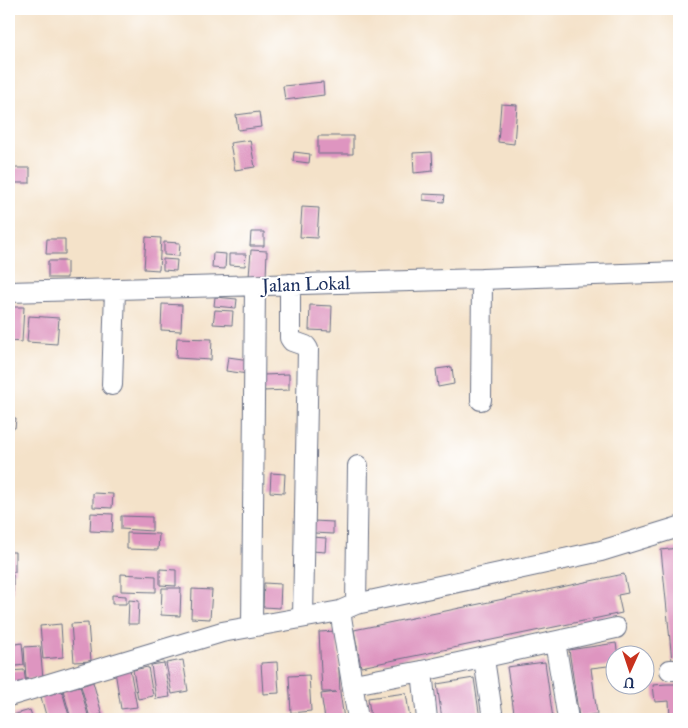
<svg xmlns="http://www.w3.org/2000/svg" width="688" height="728" viewBox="0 0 688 728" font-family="'IM FELL Great Primer',serif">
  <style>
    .building { fill: #de95c0 }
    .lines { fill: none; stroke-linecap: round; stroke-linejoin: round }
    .minor-casing { stroke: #676e83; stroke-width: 22 }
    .minor { stroke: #fff; stroke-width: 20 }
    .labels { text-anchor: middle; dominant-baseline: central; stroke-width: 4; stroke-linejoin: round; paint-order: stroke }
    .street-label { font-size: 19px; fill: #1b2f5e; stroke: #fff }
  </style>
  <rect width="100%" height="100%" fill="#fff"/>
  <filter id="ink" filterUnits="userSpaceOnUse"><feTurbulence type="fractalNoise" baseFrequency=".02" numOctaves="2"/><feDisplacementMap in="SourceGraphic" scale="10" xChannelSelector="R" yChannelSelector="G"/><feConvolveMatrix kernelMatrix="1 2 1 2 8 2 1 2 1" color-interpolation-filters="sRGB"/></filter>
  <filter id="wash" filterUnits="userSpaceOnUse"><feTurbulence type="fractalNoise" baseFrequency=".0096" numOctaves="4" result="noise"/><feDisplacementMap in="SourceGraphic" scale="20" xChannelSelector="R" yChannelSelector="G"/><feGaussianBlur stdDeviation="1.12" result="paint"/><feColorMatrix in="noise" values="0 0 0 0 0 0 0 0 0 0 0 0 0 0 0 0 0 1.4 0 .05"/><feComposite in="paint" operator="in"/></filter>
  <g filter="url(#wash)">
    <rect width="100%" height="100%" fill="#f4e2c9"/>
    <g id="blocks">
      <path class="building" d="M323,82L324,95L285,100L283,86Z
        M501,104L517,105L514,144L498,142Z
        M259,112L261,127L238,130L236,115Z
        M318,136H353V154H318Z
        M250,140L255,167L235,170L230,143Z
        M294,152L310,154L309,163L293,161Z
        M432,152L433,171L414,173L413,153Z
        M9,168H30V183H9Z
        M9,190H14L12,231H9Z
        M423,194L445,195L444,202L423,200Z
        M302,207L319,208L317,238L300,237Z
        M251,232H264V246H250Z
        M146,237L161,238L159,270L144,269Z
        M47,239H65V254H46Z
        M164,242L180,243L179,256L164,255Z
        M251,250L267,251L266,278L249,277Z
        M213,253L226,254L225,269L212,268Z
        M229,254H246L245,266L229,265Z
        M163,259L177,260L176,271L163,270Z
        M48,261H67V278H48Z
        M215,297L237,299L236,308L214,306Z
        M162,304L182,305L181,331L161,330Z
        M310,305L332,306L331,331L309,330Z
        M9,307H24L22,342L9,341Z
        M215,310L233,311L232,325L213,324Z
        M29,316L59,318L57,344L27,342Z
        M177,338L212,339L211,360L176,358Z
        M228,357L250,360L248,374L226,371Z
        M452,367L454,384L438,387L436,369Z
        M289,374V390L263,391V375Z
        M9,418H16L15,428H9Z
        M271,473L285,474L284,493L270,492Z
        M93,493L113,494L112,508L93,507Z
        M91,513L113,514L112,532L90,531Z
        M121,516L152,517V531L121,529Z
        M314,521L333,522V534L314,533Z
        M127,533L159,534L158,550L127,549Z
        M312,537L326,538L325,552L312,551Z
        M678,548L679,660L672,661L661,550Z
        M9,552H15V572H9Z
        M160,569L176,570V586L160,585Z
        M9,574L13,575V593H9Z
        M121,574L156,576V592L121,591Z
        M624,574L628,593L618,595L622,613L361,667L354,630Z
        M264,583L281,584L280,608L263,607Z
        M162,588H181L180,616L161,615Z
        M192,589L212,590L210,619L191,618Z
        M112,595L126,596V604H112Z
        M129,600L139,601L138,624H128Z
        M88,623L91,661L74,662L71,624Z
        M61,624L63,657L43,659L40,626Z
        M337,631L340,692L344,719H325L321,694L336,692H322L319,632Z
        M22,643L24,665L9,667V645Z
        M616,643L618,656H616V665L591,668L597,714L579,717L569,650Z
        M40,646L43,678L26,679L24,647Z
        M183,660L188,691L172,694L166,663Z
        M277,662L279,693L263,694L261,663Z
        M545,662L553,719H515L507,667Z
        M164,663L170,697L156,699L151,665Z
        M148,667L153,696L138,699L133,670Z
        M130,669L137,707L121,709L115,671Z
        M24,670L26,684L9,686V671Z
        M309,675L311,711L291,713L289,676Z
        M474,678L480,719H442L437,684Z
        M93,682L102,714L90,718L81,686Z
        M667,684H679V717L670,718L669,701L655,702L653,685Z
        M80,686L88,715L71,719L63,690Z
        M62,691L70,719H47L41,697Z
        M406,693L410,719H371L368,698Z
        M30,710L33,719H15L13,715Z"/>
    </g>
  </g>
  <g filter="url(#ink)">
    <use href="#blocks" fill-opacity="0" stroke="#676e83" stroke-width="1"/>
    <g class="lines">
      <defs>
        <path id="minor" d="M482,279L679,272
          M290,284V338L292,341L306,346L308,349L303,617
          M9,292L482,279L481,400
          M112,385L115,290
          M356,604L358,466
          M340,611L358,719
          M252,626L255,286
          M555,642L568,719
          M484,659L493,719
          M670,670H679
          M422,671L616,628
          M354,684L422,671L427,719
          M9,696L222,632L340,611L356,604L601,551L679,527"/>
      </defs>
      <use href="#minor" class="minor-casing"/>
      <use href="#minor" class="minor"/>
    </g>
  </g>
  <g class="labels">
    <g class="street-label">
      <text transform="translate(306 284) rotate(-2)">Jalan Lokal</text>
    </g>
  </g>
  <rect width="688" height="728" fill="none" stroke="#fff" stroke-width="30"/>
  <g transform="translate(630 670) rotate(183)"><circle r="24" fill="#ffffff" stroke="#a4acbf"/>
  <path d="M0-4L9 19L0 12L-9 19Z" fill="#c8321e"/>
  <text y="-8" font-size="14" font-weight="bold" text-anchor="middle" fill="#1b2f5e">U</text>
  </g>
</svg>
